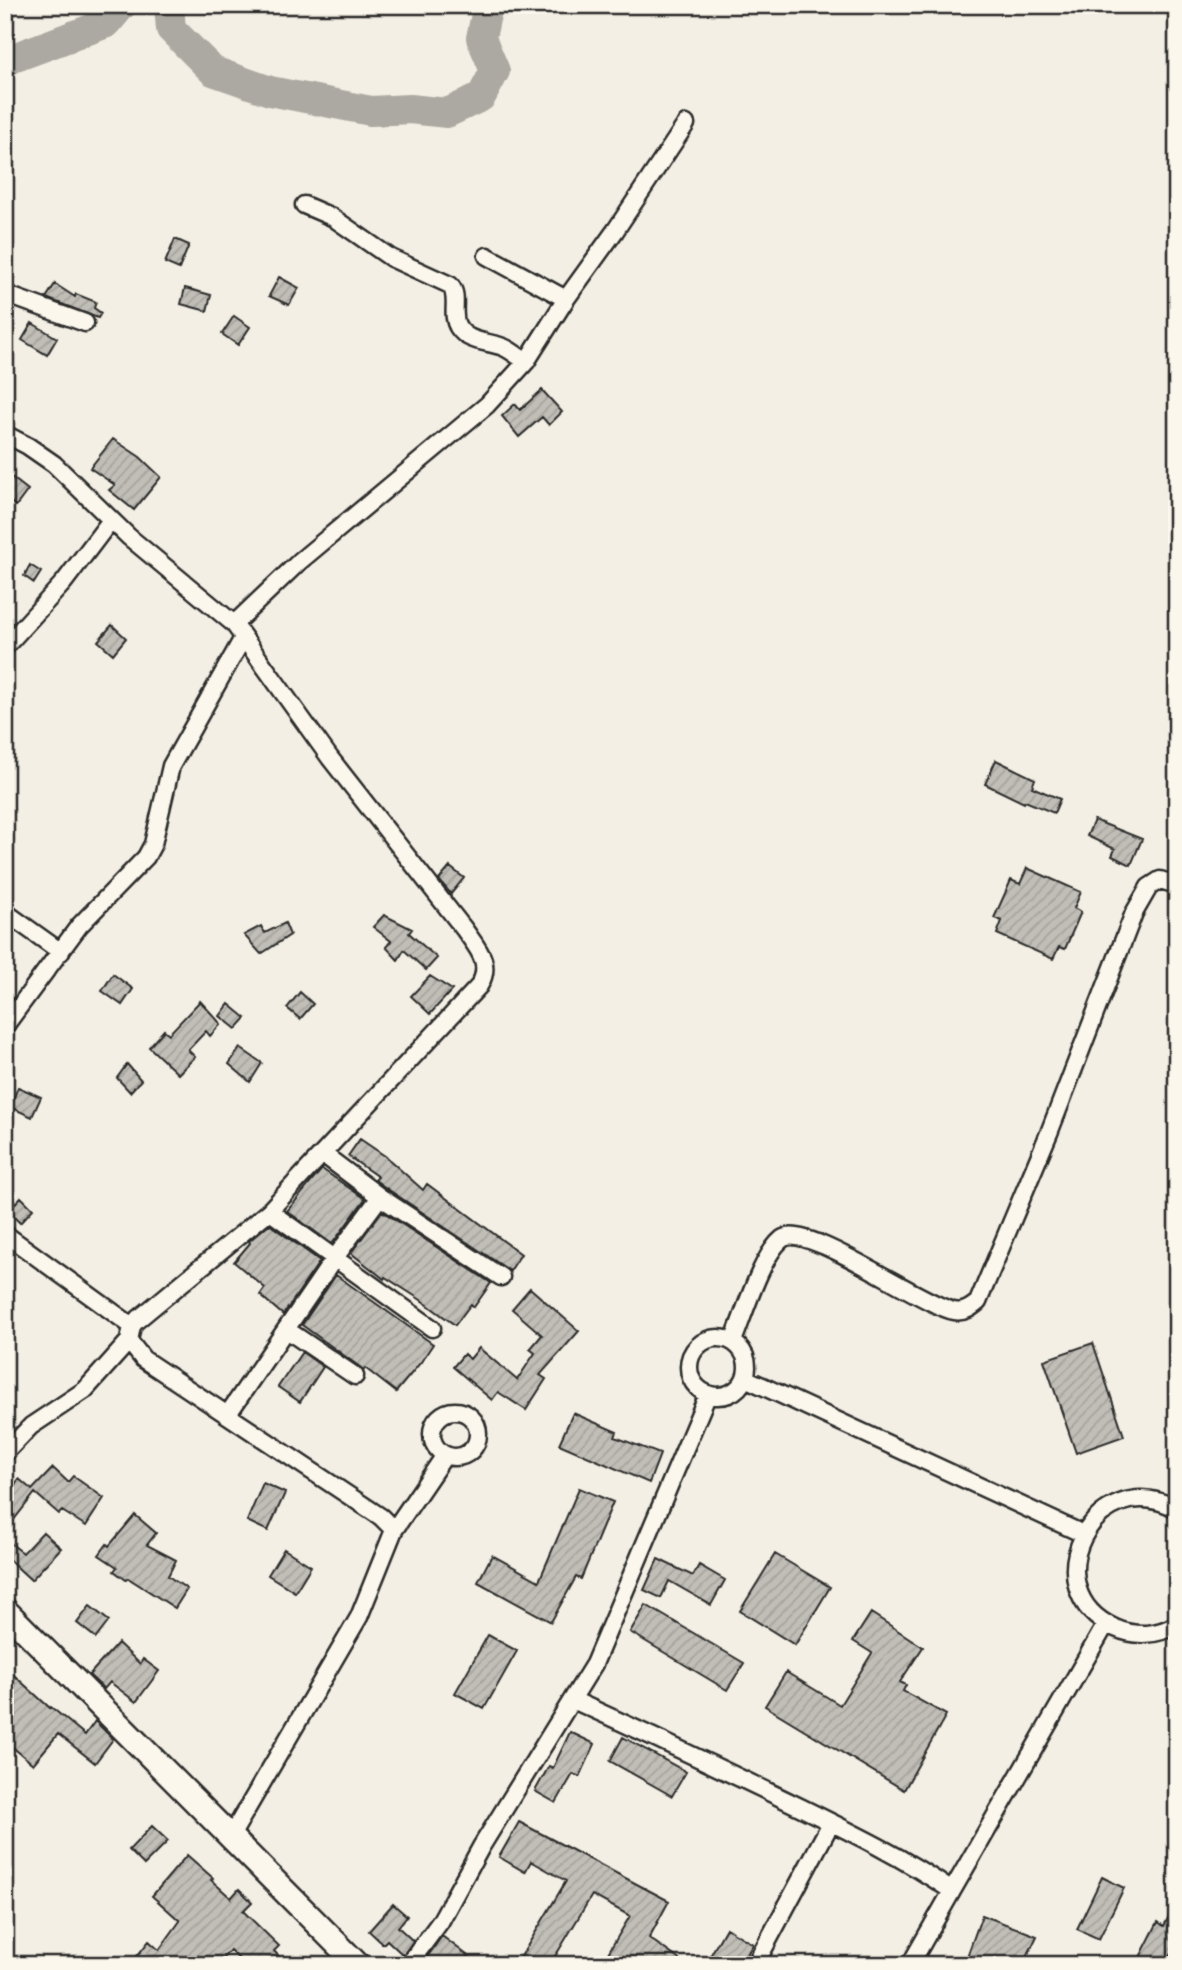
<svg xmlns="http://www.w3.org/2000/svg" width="1182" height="1970" viewBox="0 0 1182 1970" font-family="Dekko,sans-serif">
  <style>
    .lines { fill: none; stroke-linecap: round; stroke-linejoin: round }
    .river { stroke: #aca9a2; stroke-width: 30 }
    .building { fill: url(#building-hatch); stroke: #2b2b2b; stroke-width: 2 }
    .minor-casing { stroke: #2b2b2b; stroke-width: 21 }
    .secondary-casing { stroke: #2b2b2b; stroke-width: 28 }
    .minor { stroke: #fbf7ec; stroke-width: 16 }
    .secondary { stroke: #fbf7ec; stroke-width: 23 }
  </style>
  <defs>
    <pattern id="building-hatch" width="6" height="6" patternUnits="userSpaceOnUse" patternTransform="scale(1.75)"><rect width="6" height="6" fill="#c0beb6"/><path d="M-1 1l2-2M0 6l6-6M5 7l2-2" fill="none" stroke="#a5a39d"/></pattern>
  </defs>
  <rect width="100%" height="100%" fill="#f3efe4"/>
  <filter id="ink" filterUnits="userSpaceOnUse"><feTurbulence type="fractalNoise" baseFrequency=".0143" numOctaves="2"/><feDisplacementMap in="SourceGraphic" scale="14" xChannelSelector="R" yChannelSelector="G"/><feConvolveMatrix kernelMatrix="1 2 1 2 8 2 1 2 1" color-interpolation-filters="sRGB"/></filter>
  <g filter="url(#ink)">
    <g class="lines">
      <path class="river" d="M169,5L171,29L213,71L270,91L371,111L410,109L447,113L481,97L495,71L481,38L488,5
        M5,61L107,23L122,5"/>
    </g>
    <path class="building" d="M175,239L189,245L179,269L165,263Z
      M279,277L299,288L289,305L269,296Z
      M55,284L75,297L76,294L96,302L94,308L101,313L98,318L46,298Z
      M185,288L211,295L207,311L181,304Z
      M234,316L250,327L238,345L222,334Z
      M32,323L57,338L47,355L22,340Z
      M542,390L562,412L549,425L542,417L519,437L502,416L515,404L520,410Z
      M113,439L140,457L161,477L134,510L109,490L115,485L90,468Z
      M5,472L28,490L16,506L5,498Z
      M30,565L41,572L34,583L24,576Z
      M112,625L126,638L113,654L98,641Z
      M996,760L1035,779L1032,787L1060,799L1054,813L1025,801L1024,803L985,784Z
      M1094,820L1142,839L1131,865L1112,856L1115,849L1087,836Z
      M450,867L464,878L451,894L439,880Z
      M1027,868L1081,892L1074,908L1081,912L1065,949L1059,947L1053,959L997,934L1002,921L994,918L1011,880L1020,884Z
      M384,915L412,929L409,933L437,958L426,970L404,950L398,960L386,947L391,941L373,927Z
      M285,923L290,935L261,954L244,935L261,926L265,933Z
      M113,974L133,989L122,1005L102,991Z
      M430,976L452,990L430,1014L411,996Z
      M300,992L313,1004L300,1019L287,1008Z
      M200,1001L221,1024L210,1036L206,1031L188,1050L195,1057L178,1074L149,1047L164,1030L169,1034Z
      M229,1004L246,1018L236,1029L220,1016Z
      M240,1048L262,1063L250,1082L229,1064Z
      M127,1064L141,1080L130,1092L117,1078Z
      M18,1087L41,1097L32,1117L10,1107Z
      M360,1139L385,1156L423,1190L427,1184L521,1254L510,1271L386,1188L375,1180L378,1177L348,1156Z
      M322,1169L365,1199L332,1244L287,1211Z
      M21,1197L33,1209L20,1223L8,1211Z
      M382,1211L491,1283L474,1307L471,1304L455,1325L421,1300L385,1277L384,1279L351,1253Z
      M269,1224L320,1261L283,1315L260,1295L265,1288L234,1262L250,1243L249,1241Z
      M336,1275L433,1344L421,1362L396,1392L365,1368L364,1370L302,1325Z
      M530,1288L579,1331L540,1375L546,1379L526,1410L498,1392L492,1400L453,1367L464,1354L470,1359L479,1348L517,1380L535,1353L530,1349L542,1335L512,1309Z
      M1093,1343L1124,1436L1076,1453L1044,1360Z
      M302,1352L323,1367L300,1402L278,1387Z
      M573,1413L617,1432L615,1437L660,1454L649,1483L559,1444Z
      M53,1468L68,1482L73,1476L104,1498L86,1526L62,1511L59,1514L35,1493L5,1531V1497L19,1479L32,1490Z
      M263,1483L285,1493L268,1531L247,1521Z
      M579,1488L613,1502L581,1579L576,1577L551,1622L478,1582L492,1555L539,1581Z
      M135,1515L156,1533L147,1545L176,1560L168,1576L187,1589L175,1608L128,1578L126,1580L114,1571L117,1567L99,1555L107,1544L109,1546Z
      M43,1532L61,1548L31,1580L5,1556V1539L23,1553Z
      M284,1549L311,1566L295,1592L268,1575Z
      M775,1554L830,1587L795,1645L740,1611Z
      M658,1559L693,1576L699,1565L725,1580L711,1605L669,1581L661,1598L644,1590Z
      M646,1605L744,1663L727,1690L630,1632Z
      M90,1606L109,1621L96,1638L77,1623Z
      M871,1613L923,1647L900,1682L906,1685L903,1691L946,1715L904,1790L765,1706L786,1672L840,1705L872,1653L853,1641Z
      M488,1635L517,1651L484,1709L455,1693Z
      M118,1643L140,1664L143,1659L159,1671L136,1702L110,1682L104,1689L89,1675Z
      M5,1667L50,1708L51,1707L85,1735L95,1721L113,1739L95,1763L58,1734L33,1764L5,1741Z
      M570,1732L595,1744L580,1777L573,1774L556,1803L535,1791L549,1766L553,1768Z
      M623,1737L686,1772L672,1796L610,1761Z
      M519,1822L669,1901L649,1938L687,1965H601L630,1916L592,1895L550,1965H516L566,1881L531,1861L525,1872L499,1857Z
      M152,1826L168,1841L144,1865L129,1850Z
      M187,1855L213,1878L211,1880L231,1898L239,1889L252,1902L243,1911L279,1946L274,1951L287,1965H245L230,1950L217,1965H130L149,1941L159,1950L180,1921L152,1896Z
      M1102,1877L1124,1888L1099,1939L1077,1929Z
      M1177,1901V1943L1166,1965H1136L1158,1922L1164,1926Z
      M393,1904L407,1916L398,1927L413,1941L403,1955L387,1940L383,1944L369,1931Z
      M982,1915L1037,1936L1023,1965H964Z
      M726,1928L753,1944L741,1965H705Z
      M442,1936L480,1965H430L425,1960Z"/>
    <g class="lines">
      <defs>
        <path id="minor" d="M304,205L332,217L391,258L450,285C460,296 450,314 458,327C468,343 488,341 503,347C511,350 519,357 526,362
          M487,256L566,299
          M5,294L85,323
          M5,434L28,446L54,464L129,537L234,624L330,758L464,929C477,948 493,963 479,986L269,1211L136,1321L132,1326L129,1341L85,1390L31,1426L5,1453
          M234,624L300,561L487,405L526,362L566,299L615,231L686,124
          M5,647L64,582L111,520
          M5,912L61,952
          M5,1026L79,926L146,857L153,844L171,766L243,638
          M323,1154L380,1197L501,1277
          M269,1211L432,1328
          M5,1234L132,1326
          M287,1330L355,1376
          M689 1367a29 29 0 1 1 58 0a29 29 0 1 1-58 0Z
          M129,1341L143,1359L381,1517L394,1530L359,1617L231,1836
          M733,1341C744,1315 761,1256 782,1239C806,1221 922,1305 954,1311C964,1313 971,1308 978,1302L1049,1133L1134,913L1149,887L1160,880L1177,885
          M745,1378L1083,1534
          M432 1434a23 23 0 1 1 46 0a23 23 0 1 1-46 0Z
          M228,1414L334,1259L380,1197
          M1177,1509C1093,1463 1031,1591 1115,1628C1135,1637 1158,1636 1177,1624
          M394,1530L445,1455
          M573,1700C650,1735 726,1771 802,1808C853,1833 906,1859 952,1891L910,1965
          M952,1891L1106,1624
          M408,1965L440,1922L481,1847L594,1664L708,1394
          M755,1965L831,1823"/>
        <path id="secondary" d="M5,1610L358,1965"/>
      </defs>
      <use href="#minor" class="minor-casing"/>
      <use href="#secondary" class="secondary-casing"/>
      <use href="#minor" class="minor"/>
      <use href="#secondary" class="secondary"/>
    </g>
  </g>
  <rect width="1182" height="1970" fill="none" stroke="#fbf7ec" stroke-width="28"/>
  <rect x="14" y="14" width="1154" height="1942" fill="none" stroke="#2b2b2b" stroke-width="2.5" filter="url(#ink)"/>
</svg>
